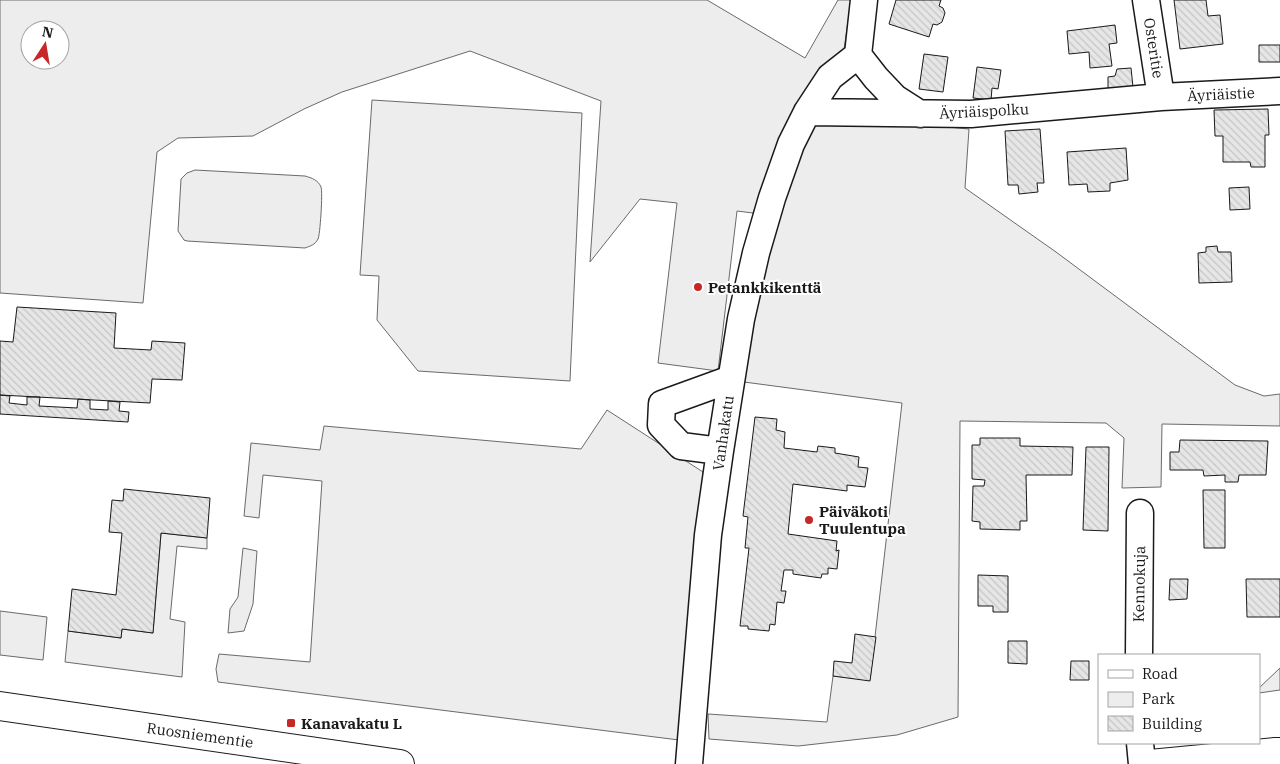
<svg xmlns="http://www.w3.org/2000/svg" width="1280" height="764" viewBox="0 0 1280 764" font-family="'IBM Plex Serif',serif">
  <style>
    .green { fill: #ededed; stroke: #6a6a6a; fill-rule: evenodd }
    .building { fill: url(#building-back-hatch); stroke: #1a1a1a }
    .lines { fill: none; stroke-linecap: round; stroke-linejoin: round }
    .minor-casing { stroke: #1a1a1a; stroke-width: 29 }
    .major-casing { stroke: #1a1a1a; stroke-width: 30 }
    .minor { stroke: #fff; stroke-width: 26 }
    .major { stroke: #fff; stroke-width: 28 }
    .poi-dot { fill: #c62828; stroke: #fff; stroke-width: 2 }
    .labels { text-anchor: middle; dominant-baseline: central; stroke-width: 4; stroke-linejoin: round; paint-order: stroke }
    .street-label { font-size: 15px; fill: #1a1a1a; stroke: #fff }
    .poi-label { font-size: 15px; font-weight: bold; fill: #1a1a1a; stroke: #fff; text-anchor: start }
  </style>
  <defs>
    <pattern id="building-back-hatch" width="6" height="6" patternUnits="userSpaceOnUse" patternTransform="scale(1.25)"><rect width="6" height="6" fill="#e6e6e6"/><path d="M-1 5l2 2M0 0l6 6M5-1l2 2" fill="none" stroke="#c5c5c5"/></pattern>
  </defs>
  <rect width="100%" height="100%" fill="#fff"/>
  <path class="green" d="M0,0H707L805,58L838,0H851L844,50L811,81L753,213L737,211L718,371L658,363L677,203L640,199L590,262L601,101L470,51L342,92L304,109L253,136L178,138L157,152L143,303L0,293ZM30,30H60V60H30Z
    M372,100L582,113L570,381L418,371L377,320L379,276L360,275Z
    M813,121L927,125L969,129L965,188L1056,252L1235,385L1264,396L1280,394V426L1162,424L1161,487L1122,488L1124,438L1106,423L960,421L958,717L897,735L798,746L709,739L708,714L827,722L833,676L870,680L902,403L744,382L760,275L789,176Z
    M195,170L305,176C312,178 318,180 321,187C323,192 320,236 318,239C315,245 310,246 305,248L187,241L184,240L178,231L181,179L187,173Z
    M607,410L703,472L679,740L218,682L216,669L219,654L310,662L322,481L263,475L259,518L244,516L251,443L320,450L324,426L581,449Z
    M161,533L207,538V549L177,546L170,619L185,622L182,677L65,662L68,631L121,638L122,629L153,633Z
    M243,548L257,551L253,604L244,631L228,633L230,609L238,597Z
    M0,611L47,617L43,660L0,655Z
    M1280,668V690L1259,693V688Z"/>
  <path class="building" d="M896,0H941L939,6L943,8L945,13L942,22L937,25L933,24L929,37L889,24Z
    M1174,0H1206L1208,16L1220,15L1223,44L1180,49Z
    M1115,25L1117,43L1109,44L1112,66L1090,68L1089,52L1069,54L1067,31Z
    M1259,45H1280V62H1259Z
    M924,54L948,57L943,92L919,89Z
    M977,67L1001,70L998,89L992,88L991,100L973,98Z
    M1131,68L1133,87L1108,91V77L1115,76L1117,69Z
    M1268,109L1269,135H1265V167H1251L1250,162H1223V136H1215L1214,110Z
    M1040,129L1044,183H1037L1038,192L1019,194L1018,185H1008L1005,131Z
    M1126,148L1128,180L1110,183V191L1088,192L1087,184L1069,185L1067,152Z
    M1249,187L1250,209L1230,210L1229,188Z
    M1217,246L1218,252H1231L1232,282L1199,283L1198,253L1206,252V247Z
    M17,307L116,313L114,348L151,350L152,341L185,343L182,380L152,379L150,403L0,395V341L13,342Z
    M0,395L10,396L9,403L27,405V397H40L39,406L77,408L78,399L90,400V409L108,410V401L120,402L119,411L129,412L128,422L0,414Z
    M755,417L777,419L776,430L785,432L784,448L817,452L818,446L835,448V453L859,457L858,467L868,468L865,487L847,485V491L793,484L788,534L837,541L836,551L839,550L837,569L828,568V574H822L821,578L793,574V570H784L781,591H786L784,603L777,602L775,625L770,624L769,631L748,629V626H740L749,548H745L748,517L743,516Z
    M980,438H1020V446L1073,447L1072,475H1026L1027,521H1020V530L980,529V522L972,521L973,486H984L985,480L972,479V445H980Z
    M1180,440L1268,441L1266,475H1239L1238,482H1225V475L1204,476L1203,470H1170V452H1179Z
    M1086,447H1109L1108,531L1083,530Z
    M124,489L210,498L207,538L161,533L153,633L122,629L121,638L68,631L72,589L116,595L122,533L109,532L112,500L123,501Z
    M1203,490H1225V548H1204Z
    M978,575L1008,576V612H993V606H978Z
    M1170,579H1188L1187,599L1169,600Z
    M1246,579H1280V617H1247Z
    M855,634L876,637L870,681L833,676L834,661L852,663Z
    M1008,641H1027V664L1008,663Z
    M1071,661H1089V680H1070Z"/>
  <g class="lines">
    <defs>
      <path id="minor" d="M1146,0L1161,97
        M858,55L876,78L895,98L920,114
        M807,112L971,114L1161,97L1280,91
        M720,451L681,446L661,425L662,404L731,379
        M1139,655L1140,513
        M1140,743L1142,764
        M689,764L708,535L720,451L741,319L756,253L772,198L791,144L807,112L830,77L858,55L864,0"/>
      <path id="major" d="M0,706L400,764
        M1150,764L1275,752H1280"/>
    </defs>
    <use href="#minor" class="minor-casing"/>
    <use href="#major" class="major-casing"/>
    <use href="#minor" class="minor"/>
    <use href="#major" class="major"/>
  </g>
  <g class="poi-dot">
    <circle cx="698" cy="287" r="5"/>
    <circle cx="809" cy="520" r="5"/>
    <rect x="286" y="718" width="10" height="10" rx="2.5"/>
  </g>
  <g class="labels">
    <g class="street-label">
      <text transform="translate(1154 48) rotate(81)">Osteritie</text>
      <text transform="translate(1221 94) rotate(-3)">Äyriäistie</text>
      <text transform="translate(984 111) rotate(-3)">Äyriäispolku</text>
      <text transform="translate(723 433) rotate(-82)">Vanhakatu</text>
      <text transform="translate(1139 584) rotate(-89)">Kennokuja</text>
      <text transform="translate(200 735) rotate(8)">Ruosniementie</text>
    </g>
    <g class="poi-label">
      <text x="708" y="287">Petankkikenttä</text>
      <text x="819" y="511">Päiväkoti<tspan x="819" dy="17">Tuulentupa</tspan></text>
      <text x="301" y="723">Kanavakatu L</text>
    </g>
  </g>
  <rect x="1098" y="654" width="162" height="90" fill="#ffffff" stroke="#a3a3a3"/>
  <rect x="1108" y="670" width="25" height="8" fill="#ffffff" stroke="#a3a3a3"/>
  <text x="1142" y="679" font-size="15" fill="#1a1a1a">Road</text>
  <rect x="1108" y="692" width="25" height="15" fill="#ededed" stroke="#a3a3a3"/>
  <text x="1142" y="704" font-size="15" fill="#1a1a1a">Park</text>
  <rect x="1108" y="716" width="25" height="15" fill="url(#building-back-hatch)" stroke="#a3a3a3"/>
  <text x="1142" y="729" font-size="15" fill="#1a1a1a">Building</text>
  <g transform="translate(45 45) rotate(12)"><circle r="24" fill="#ffffff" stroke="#a3a3a3"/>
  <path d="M0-4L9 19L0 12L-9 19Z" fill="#c62828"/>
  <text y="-8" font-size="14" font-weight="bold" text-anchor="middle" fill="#1a1a1a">N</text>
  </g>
</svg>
